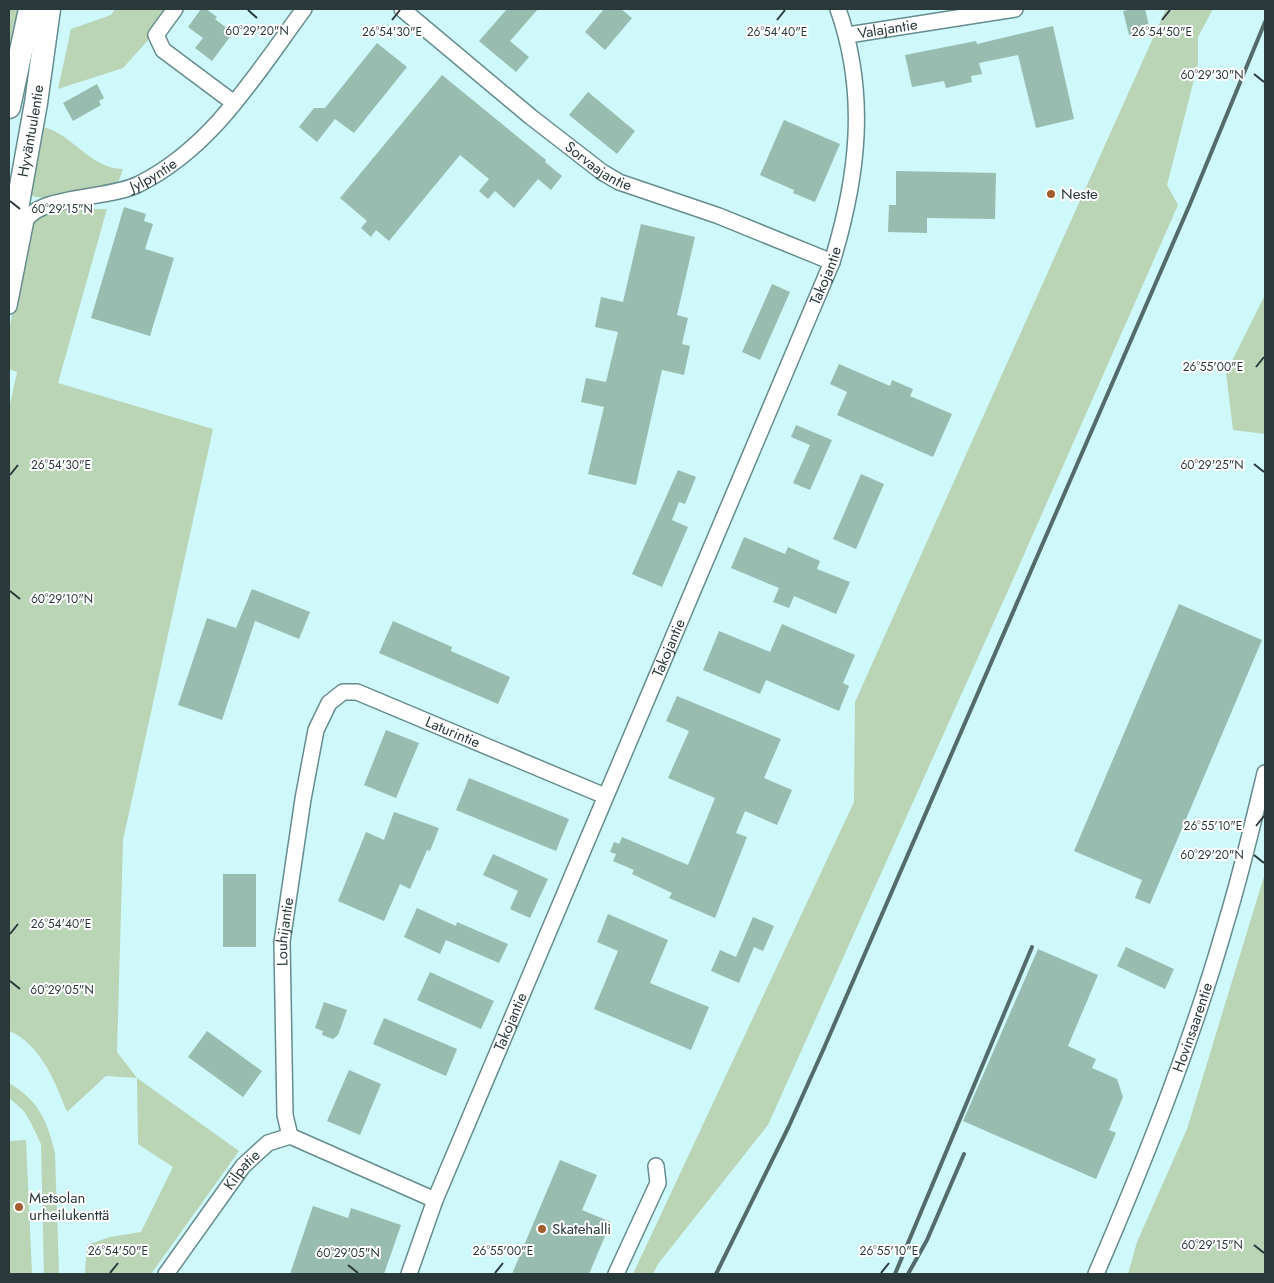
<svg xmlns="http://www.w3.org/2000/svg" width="1274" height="1283" font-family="Jost,sans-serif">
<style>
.green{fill:#bad5b5}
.building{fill:#98bcaf}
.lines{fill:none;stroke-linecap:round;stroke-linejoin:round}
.minor-casing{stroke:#658c8e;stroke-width:18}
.highway-casing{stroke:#658c8e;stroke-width:25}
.minor{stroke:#fff;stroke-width:15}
.highway{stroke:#fff;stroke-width:22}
.rail{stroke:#546b6c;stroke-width:4}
.ticks{fill:none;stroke:#29393a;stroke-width:2}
.poi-dot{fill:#a25e2f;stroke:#fff;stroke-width:2}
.labels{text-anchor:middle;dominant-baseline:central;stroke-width:4;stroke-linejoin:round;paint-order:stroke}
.street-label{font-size:15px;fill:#29393a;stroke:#fff}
.poi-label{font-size:15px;fill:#29393a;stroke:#fff;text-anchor:start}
.ticks-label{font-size:12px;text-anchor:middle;fill:#29393a;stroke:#fff;stroke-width:4;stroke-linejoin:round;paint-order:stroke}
</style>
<rect width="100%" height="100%" fill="#cef8fa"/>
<path class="green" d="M9,9H22L9,70Z
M115,9H167L149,39L123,68L58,89L71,29L111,15Z
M1166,9H1213L1198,37V64L1167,185L1178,205L1015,575L768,1125L658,1264L653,1274H633L854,802L855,702Z
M40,126C73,133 88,168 123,169L118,183C100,187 43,205 29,194Z
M55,209H107L58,383L213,429L123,840L117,1052L137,1078L239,1151L151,1274H85L87,1245L110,1237L141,1232L173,1167L138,1144L137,1078L106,1076L67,1112C55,1082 41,1044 9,1031V409L17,372L9,369V330L32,225L38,216Z
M1265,295V434L1233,430L1226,373Z
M1265,873V1274H1128L1137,1242L1187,1129Z
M9,1083C39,1101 47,1120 55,1153L59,1274H44L41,1144L30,1121L23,1110L9,1098Z
M26,1140L32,1274H9V1141Z"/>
<path class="building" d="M201,9H206L217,17L215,19L233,33L212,61L195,48L203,38L188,27Z
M507,9H538L510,41L529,57L516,72L479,41Z
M604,9H621L632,18L605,50L585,32Z
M1133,9H1145L1150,30L1129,35L1123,11Z
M1053,26L1074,119L1036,128L1018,55L979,63L982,74L971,76L972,82L946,88L944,81L912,87L905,55L976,41L977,44Z
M377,43L407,67L354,133L335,119L317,142L299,127L314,108H325Z
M442,75L546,160L545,162L562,176L551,190L538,179L514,208L495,191L488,199L479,191L489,179L460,155L389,241L376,230L371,237L361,228L367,221L340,198Z
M97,84L104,98L99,101L101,105L73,121L63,103Z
M588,92L635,131L617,154L569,115Z
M784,120L840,144L815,202L793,193L794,190L760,175Z
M896,171L996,173L995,219L927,218V233L888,232L889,205H896Z
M124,207L146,214L144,221L153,224L145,249L174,258L150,336L91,318Z
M641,224L695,237L677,315L688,318L682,344L690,346L684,375L662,370L636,485L588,474L604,407L581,402L586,378L606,382L618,332L595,327L601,297L623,302Z
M772,284L790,292L760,360L742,352Z
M839,364L890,386L892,380L913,389L910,396L952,414L933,457L837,415L847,392L830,384Z
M796,425L832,440L810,490L793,483L810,445L791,437Z
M678,470L696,477L685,504L679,502L672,520L688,527L662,587L632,574Z
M861,474L884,484L856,549L833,539Z
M744,537L785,554L788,547L820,561L817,569L850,582L836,614L794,596L789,608L773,602L779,588L731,568Z
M252,589L310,612L299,639L255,621L222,720L178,705L207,618L236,628Z
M1179,604L1262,640L1150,904L1135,898L1142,880L1074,851Z
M393,621L452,647L451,651L510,677L498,704L379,653Z
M782,624L855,655L843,683L849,686L839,711L766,680L760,694L703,670L719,631L770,652Z
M677,696L781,739L764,778L792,790L777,825L745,811L736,833L747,837L715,918L669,898L672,893L632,874L634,870L613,861L616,854L610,852L614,842L619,844L622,837L688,865L715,798L668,778L689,731L666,721Z
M386,730L419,743L396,798L364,785Z
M469,778L569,819L556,851L456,810Z
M394,812L439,828L430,851L427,850L410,889L400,884L384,921L338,901L366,832L384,840Z
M493,854L548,879L530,918L510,909L518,891L483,875Z
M223,874H256V947H223Z
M417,908L456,926L457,922L508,944L499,963L446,940L440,954L404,937Z
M608,914L668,940L650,983L709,1007L691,1050L594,1009L618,951L597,942Z
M753,917L774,926L763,951L754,947L739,983L711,971L720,950L736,957Z
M1126,947L1174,969L1165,989L1117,966Z
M1038,949L1098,975L1068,1046L1096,1059L1092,1068L1117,1079L1123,1097L1109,1130L1116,1133L1096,1179L963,1121Z
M430,972L494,1001L481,1029L417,1000Z
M324,1002L347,1010L338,1035L333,1039L322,1035L323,1031L315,1028Z
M384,1018L457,1049L446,1076L373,1044Z
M207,1031L262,1071L243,1097L188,1057Z
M349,1070L381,1084L360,1135L327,1121Z
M560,1160L597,1175L582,1210L611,1222L589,1274H512Z
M313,1206L348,1218L351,1208L401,1225L384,1274H290Z"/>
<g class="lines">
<defs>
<g id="minor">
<path d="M175,9L156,35L163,50L234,103"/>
<path id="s1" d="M402,9L531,117L602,172L619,182L719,216L832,262"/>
<path id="s2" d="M848,35L1015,9"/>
<path id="s3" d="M9,306L26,220C41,195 111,199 139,184C213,147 256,74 304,9"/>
<path id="s4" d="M290,1136L285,1115L282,942L303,799L316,730L329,703L343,692H357L605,796"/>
<path id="s5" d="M166,1274L243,1166L268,1143L290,1136L435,1200"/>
<path id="s6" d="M409,1274L435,1200L832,262C858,177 868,94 838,9"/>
<path d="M616,1274L658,1183L656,1166"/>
<path id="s7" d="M1096,1274C1145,1160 1192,1042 1226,923C1241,874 1253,823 1265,773"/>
</g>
<g id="highway">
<path d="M9,107L30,9"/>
<path id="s8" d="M9,253L36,103L49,9"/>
</g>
</defs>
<use href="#minor" class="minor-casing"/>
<use href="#highway" class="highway-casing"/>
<use href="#minor" class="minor"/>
<use href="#highway" class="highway"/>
<path class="rail" d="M716,1274L789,1126L824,1048L1190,204L1265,22
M895,1274L1032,947
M908,1274L927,1240L964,1154"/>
</g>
<path class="ticks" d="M248,10L257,18M392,20L400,10M777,20L785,10M1162,20L1170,10M1254,74L1264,82M10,201L20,209M1256,367L1264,357M1254,464L1264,472M10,475L18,465M10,591L20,599M1256,826L1264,816M1254,855L1264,863M10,934L18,924M10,981L20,989M1254,1245L1264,1253M348,1265L358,1273M110,1273L118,1263M495,1273L503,1263M881,1273L889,1263"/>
<g class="poi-dot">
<circle cx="1051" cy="194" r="5"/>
<circle cx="19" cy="1207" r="5"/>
<circle cx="542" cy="1229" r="5"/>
</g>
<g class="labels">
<g class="street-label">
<text stroke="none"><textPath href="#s2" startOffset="40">Valajantie</textPath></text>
<text stroke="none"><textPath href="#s8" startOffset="124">Hyväntuulentie</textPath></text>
<text stroke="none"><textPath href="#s1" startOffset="252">Sorvaajantie</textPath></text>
<text stroke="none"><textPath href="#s3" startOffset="225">Jylpyntie</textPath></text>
<text stroke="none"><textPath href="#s6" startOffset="1082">Takojantie</textPath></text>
<text stroke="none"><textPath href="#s6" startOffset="678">Takojantie</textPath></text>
<text stroke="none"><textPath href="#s4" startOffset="575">Laturintie</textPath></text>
<text stroke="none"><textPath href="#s4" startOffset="205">Louhijantie</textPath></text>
<text stroke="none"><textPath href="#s6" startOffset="272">Takojantie</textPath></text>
<text stroke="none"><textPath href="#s7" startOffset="265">Hovinsaarentie</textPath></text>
<text stroke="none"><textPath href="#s5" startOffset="129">Kilpatie</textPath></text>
</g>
<g class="poi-label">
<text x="1061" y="194">Neste</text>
<text x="29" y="1198">Metsolan<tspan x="29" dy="17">urheilukenttä</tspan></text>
<text x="552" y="1229">Skatehalli</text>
</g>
</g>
<g class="ticks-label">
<text x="257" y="35">60°29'20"N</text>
<text x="392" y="36">26°54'30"E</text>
<text x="777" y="36">26°54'40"E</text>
<text x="1162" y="36">26°54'50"E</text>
<text x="1212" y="79">60°29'30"N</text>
<text x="62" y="213">60°29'15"N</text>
<text x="1213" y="371">26°55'00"E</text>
<text x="1212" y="469">60°29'25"N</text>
<text x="61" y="469">26°54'30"E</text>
<text x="62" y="603">60°29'10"N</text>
<text x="1213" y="830">26°55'10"E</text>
<text x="1212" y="859">60°29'20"N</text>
<text x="61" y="928">26°54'40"E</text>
<text x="62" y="994">60°29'05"N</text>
<text x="1212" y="1249">60°29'15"N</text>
<text x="118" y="1255">26°54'50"E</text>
<text x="503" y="1255">26°55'00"E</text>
<text x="889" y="1255">26°55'10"E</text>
<text x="348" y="1257">60°29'05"N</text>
</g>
<rect width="1274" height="1283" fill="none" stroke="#29393a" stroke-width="20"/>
</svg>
